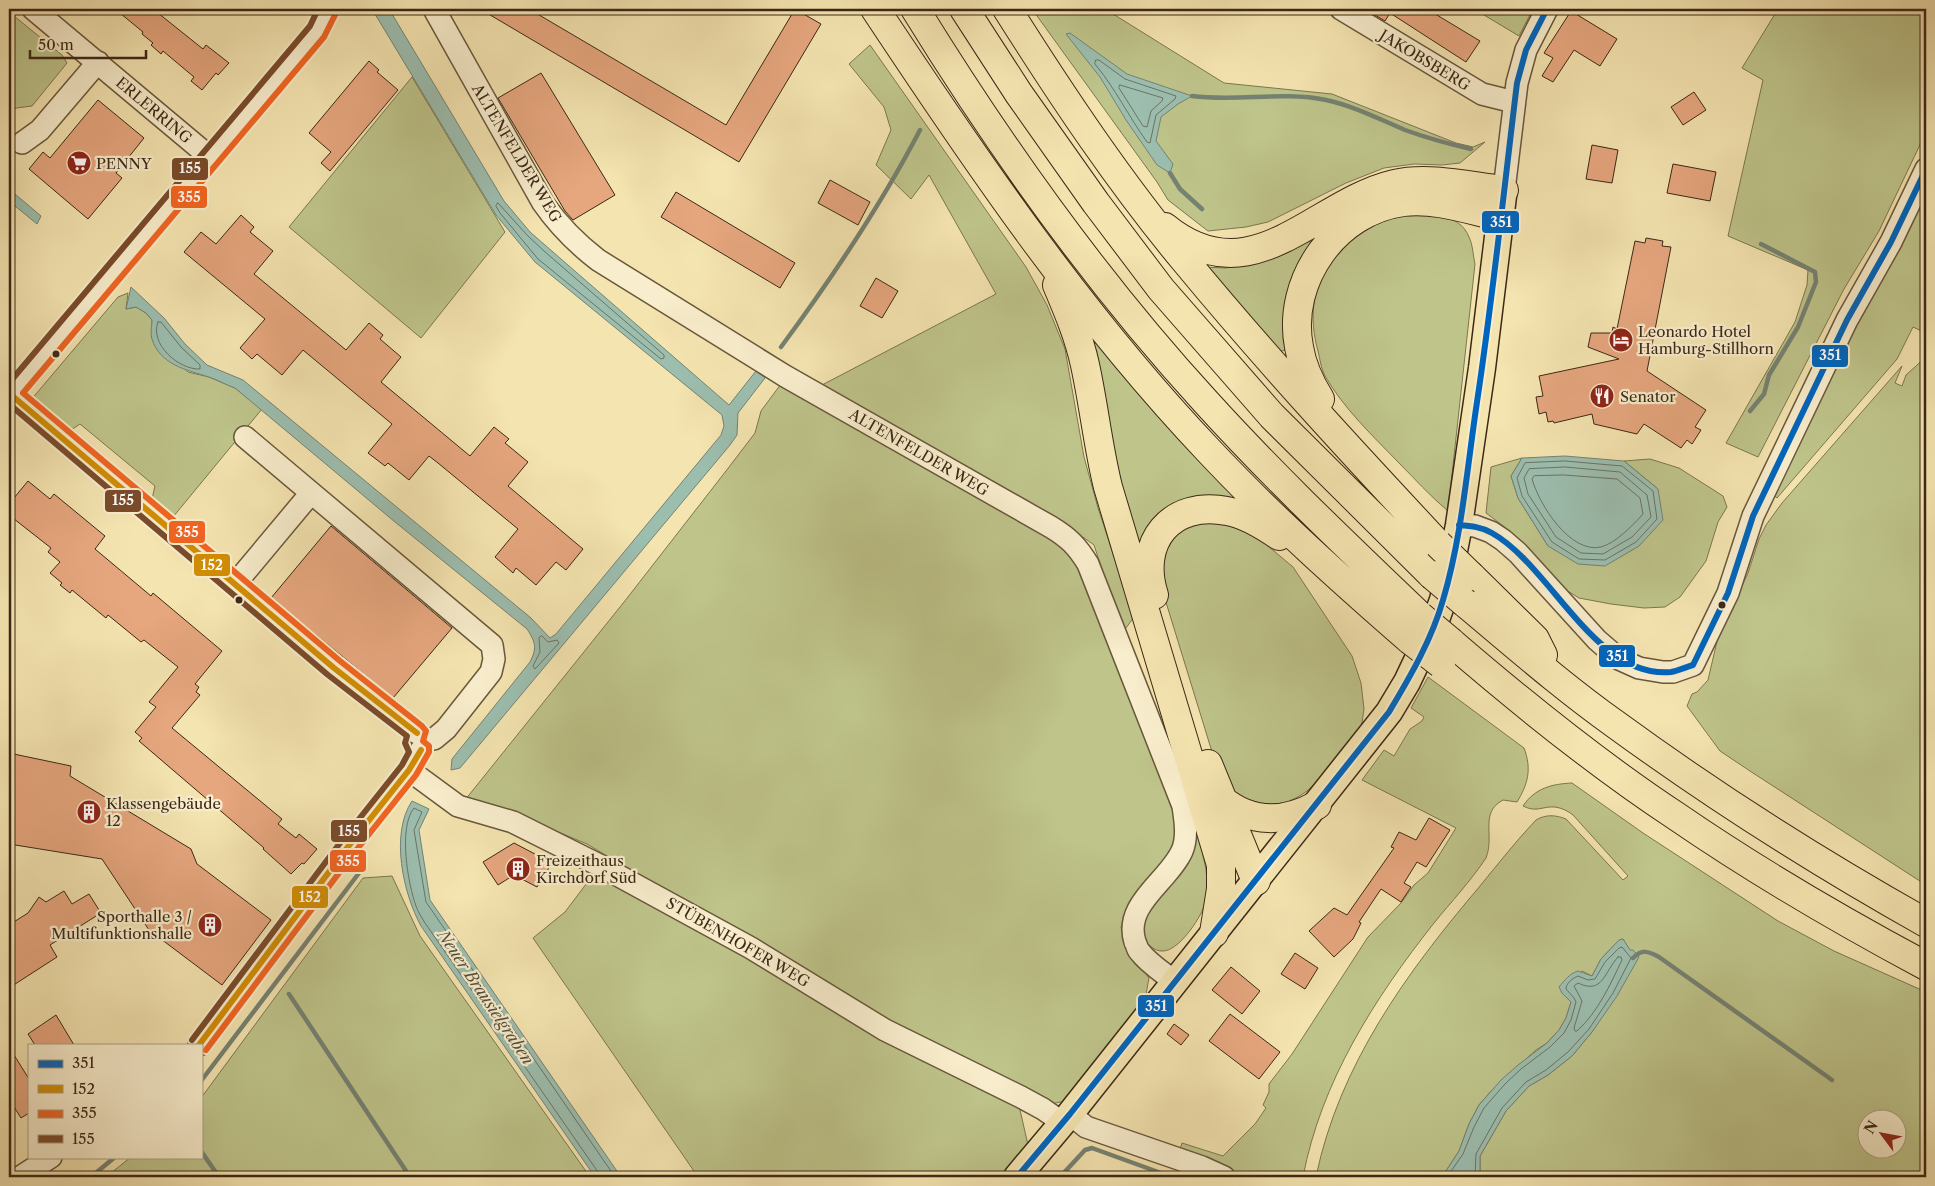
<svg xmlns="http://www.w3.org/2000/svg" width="1935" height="1186" font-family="'Libre Caslon Text',serif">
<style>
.green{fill:#bec48a;stroke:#7c7650;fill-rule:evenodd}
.water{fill:#9cbeaf;stroke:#758272}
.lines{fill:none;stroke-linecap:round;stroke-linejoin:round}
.shore{stroke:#6c7362;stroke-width:1}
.stream{stroke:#758272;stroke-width:4.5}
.building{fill:#e6a67e;stroke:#3b2816}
.minor-casing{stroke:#69573c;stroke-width:24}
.major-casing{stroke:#3b2816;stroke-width:29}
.highway-casing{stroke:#3b2816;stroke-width:30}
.minor{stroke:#f8edcc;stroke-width:21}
.major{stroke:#f4e4b0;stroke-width:26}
.highway{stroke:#f4e4b0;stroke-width:28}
.highway-bridge-casing{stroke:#3b2816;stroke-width:30;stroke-linecap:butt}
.highway-bridge{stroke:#f4e4b0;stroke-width:28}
.bus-1-casing{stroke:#f8edcc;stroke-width:10}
.bus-2-casing{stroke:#f8edcc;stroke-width:10}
.bus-3-casing{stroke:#f8edcc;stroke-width:10}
.bus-4-casing{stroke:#f8edcc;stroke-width:10}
.bus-1{stroke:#0065bd;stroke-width:6}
.bus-2{stroke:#d18d04;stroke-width:6}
.bus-3{stroke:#f26522;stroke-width:6}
.bus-4{stroke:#7a4b2a;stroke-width:6}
.bus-dot{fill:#3b2816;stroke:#f8edcc;stroke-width:2}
.labels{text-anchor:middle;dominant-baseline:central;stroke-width:4.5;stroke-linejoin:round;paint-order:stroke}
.street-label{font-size:15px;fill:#3b2816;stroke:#f8edcc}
.poi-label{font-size:15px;fill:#3b2816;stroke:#f8edcc;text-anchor:start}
.water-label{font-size:16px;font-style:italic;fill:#534e3c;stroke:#f8edcc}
.line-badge{stroke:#f8edcc;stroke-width:2}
.badge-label{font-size:14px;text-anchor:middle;font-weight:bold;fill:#fff}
</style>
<rect width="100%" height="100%" fill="#f4e4b0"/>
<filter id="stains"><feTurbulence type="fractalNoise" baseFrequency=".004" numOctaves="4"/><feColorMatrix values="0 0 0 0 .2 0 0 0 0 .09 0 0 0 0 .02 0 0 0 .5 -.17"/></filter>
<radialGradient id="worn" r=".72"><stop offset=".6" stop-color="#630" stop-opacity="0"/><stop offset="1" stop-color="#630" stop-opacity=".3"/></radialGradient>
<path class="green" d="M1032,9H1105L1224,83L1332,94L1456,143L1473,147L1485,142L1460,163L1442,165L1414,164L1384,168L1346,183L1268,222L1246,227L1208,231L1168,200L1157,182Z
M1474,9H1533L1519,36Z
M1778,9H1926V132L1879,231L1844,289L1758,457L1726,443L1795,322L1807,285L1808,270L1728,236L1763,80L1742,68Z
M9,12L62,55L67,63L32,106L9,109Z
M870,45L1026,267L1047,305L1065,349L1084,457L1098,508L1134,617L1123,632L1094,545L1073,530L822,385L996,294L929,175L911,199L876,165L891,130L884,107L849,64Z
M412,77L505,232L421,338L289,227Z
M1926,187V333L1913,327L1897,359L1777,498L1772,494L1864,304Z
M1402,214C1424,214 1459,211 1469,237C1473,245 1473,256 1475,264L1448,511C1430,496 1415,479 1399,463C1373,436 1344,409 1325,376C1321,369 1320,359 1318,351C1299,284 1337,232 1402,214Z
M1310,241L1311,253L1291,349L1277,352L1201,267L1226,268L1259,260Z
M128,293L126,309L136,307L146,313L152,320V338L188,372L209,377L235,388L262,409L173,517L152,499L155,486L80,424L68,432L30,401L118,297Z
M1089,333L1244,508L1201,500L1138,565Z
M1926,357V885L1753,773L1720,751L1687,706L1692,694L1697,692L1708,680L1718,637L1748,573L1759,539L1766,525L1782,503L1902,366L1895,383L1902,386L1906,375Z
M781,384L1048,535L1075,555L1175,808V846L1127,910L1121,927L1124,942L1149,978L1145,1000L1065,1101L1051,1104L888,1023L587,844L508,811L465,800L624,602L726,471L755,433L761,411Z
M1522,458L1511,476L1518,498L1548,546L1658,489L1624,461L1650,459L1679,468L1723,496L1727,507L1718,522L1706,561L1680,597L1665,607L1644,608L1611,604L1579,598L1566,590L1537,558L1506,528L1486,513L1491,467Z
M1214,517L1250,531L1293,567L1352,656L1361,683L1364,709L1360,736L1331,774C1317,776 1317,783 1307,791C1283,809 1255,809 1232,790C1226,785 1222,775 1217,768L1157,573L1175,531Z
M1428,677L1524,748C1532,769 1528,784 1517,802L1503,800C1479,813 1495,835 1486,858C1470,882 1451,902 1434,923C1374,999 1321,1082 1303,1177H1242L1217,1163L1180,1149L1182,1143L1223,1156L1255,1124L1266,1108L1263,1105L1269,1092V1084L1292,1054L1368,937L1401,903L1414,885L1428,873L1456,828L1362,780L1384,750L1394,756L1410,729L1422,721L1424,717L1411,708Z
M1572,783L1643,833L1778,921L1834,951L1926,992V1177H1480V1156L1506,1111L1529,1086L1548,1075L1572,1056L1592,1032L1638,957L1630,951L1623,939L1619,940L1601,959L1592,976L1582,971L1568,998L1571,1002L1566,1018L1559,1030L1547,1043L1536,1050L1492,1090L1479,1105L1469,1124L1459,1151L1442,1177H1316C1339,1065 1407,972 1480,886C1498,864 1516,841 1536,820C1546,814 1556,815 1566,819L1623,880L1628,876L1573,815C1568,811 1562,808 1555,807C1542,806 1537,813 1523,806C1535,788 1552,784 1572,783ZM1868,1118H1898V1148H1868Z
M1198,834C1203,856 1212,883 1204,906C1200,919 1178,952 1162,951C1154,951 1149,945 1143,939V914Z
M599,867L1018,1101L1028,1145L1001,1177H691L696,1174L533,938L565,912Z
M392,876L420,936L590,1177H106L131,1157H201V1098L363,878Z"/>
<path class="water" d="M372,9H389L504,201L530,232L729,405L756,371L765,378L738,413L737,435L730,445L460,768L451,770L452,759L530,662C537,648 536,643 527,629L395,522L235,388C226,385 218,380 209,377C187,370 160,365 152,339C150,334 152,326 152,320L146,313L136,307L126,309L131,287L164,318L185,344L207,365L243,380L531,618L550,638L556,634L721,435L724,426L722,415L535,262L496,215Z
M1070,33L1127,74L1192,96L1178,104L1161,117L1156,141L1173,164L1170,173L1157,165L1126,120L1100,77L1066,34Z
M9,189L41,216L37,224L9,201Z
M1565,456L1624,461L1658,489L1663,520L1639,546L1605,566L1578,564L1548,546L1518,498L1511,476L1522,458Z
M412,801L429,809L419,830L430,900L621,1177H595L421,926C403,893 390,834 412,801Z
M1623,939L1630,950H1633L1639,957L1617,996L1592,1032L1572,1056L1548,1075L1529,1086L1506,1111L1480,1156V1177H1442L1459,1151L1469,1124L1479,1105L1501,1080L1518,1065L1547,1043L1559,1030L1566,1018L1571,1002L1562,993L1559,987C1565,980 1569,974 1578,971L1592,976L1601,959L1619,940Z"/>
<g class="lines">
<path class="shore" d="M1096,60H1099L1125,79L1176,96L1175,99L1156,115L1150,143L1147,142C1129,117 1115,88 1095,64Z
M1120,85L1163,98L1162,101L1151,111L1147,127L1143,126L1119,88Z
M498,203L527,235L544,251L664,355V358L661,359L538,259L500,213L496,206Z
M158,322H161L181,347L200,365V369C179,370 149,344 158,322Z
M1565,461L1622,466L1653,491L1657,519L1636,542L1605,560L1579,559L1552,542L1522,496L1517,478L1525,463Z
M1565,467L1620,472L1647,495L1651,517L1632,537L1603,554L1581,553L1556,537L1528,494L1524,478L1529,469Z
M1564,475L1617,479L1640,498L1643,514C1633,525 1616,543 1601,547C1570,554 1539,504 1532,479L1534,476Z
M542,636L548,642L557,640L559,643L535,669L533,666L540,652L539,638Z
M1618,957H1621L1622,960C1610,985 1598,1012 1577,1031H1575L1574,1028L1582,1001L1574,986L1578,983C1603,995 1604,972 1618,957Z
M599,1177L598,1172L425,923C422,918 418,912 416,906C408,884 398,828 414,808L422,812L414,830L426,902L615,1177
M1447,1177L1463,1154L1474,1127L1484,1108L1505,1084L1521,1069L1550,1047L1564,1033L1571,1020L1576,1002L1574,998L1566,989C1566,983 1573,978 1578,976L1588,980L1595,979L1605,962L1619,948L1622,947L1631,958L1613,993L1589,1029L1568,1052L1546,1070L1526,1082L1502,1108L1476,1154L1475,1177"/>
<path class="stream" d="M1192,96C1237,102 1281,91 1326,100C1354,106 1379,119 1405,130C1427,138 1449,144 1471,149
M1170,173L1180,189L1202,209
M781,347C832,278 880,207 920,130
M1750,411L1764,394L1769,375L1798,327L1816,282L1815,272L1761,244
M1633,958C1642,949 1648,951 1659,957L1832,1080
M289,994L410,1177
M201,1081L359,873
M201,1151L219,1177
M91,1177L115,1157
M1060,1177L1085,1150L1092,1148L1172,1177"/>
</g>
<path class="building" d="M115,9H153L203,49L206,45L229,63L218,75L216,73L202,90L191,81L194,77L163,51L161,54L151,45L153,43L142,34L143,32Z
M480,9H529L726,125L795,9L821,24L739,162Z
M1365,9H1427L1480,41L1466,62L1390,13L1385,21Z
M1571,11L1617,39L1600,66L1574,50L1553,82L1542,76L1553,58L1544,53Z
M369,61L379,70L377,72L398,90L330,171L321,163L331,152L309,133Z
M541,73L615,195L573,220L565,211L498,98Z
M1694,92L1706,110L1683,125L1671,107Z
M98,100L144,138L116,173L122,178L88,219L29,169L43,152L50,158Z
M1592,145L1618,150L1612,183L1586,179Z
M1673,164L1716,172L1710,201L1667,193Z
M830,180L870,202L858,225L818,203Z
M676,192L795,263L780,288L661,217Z
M241,215L254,227L250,232L273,251L254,274L346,350L369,323L383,335L380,339L401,357L381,382L470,456L494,427L509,439L505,443L528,462L508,486L583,549L566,570L556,562L536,585L516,568L513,573L495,557L518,529L438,463L429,456L409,480L388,463L385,466L368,453L392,424L303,350L282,375L257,354L252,359L240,348L265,319L184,252L201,232L216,244Z
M1646,238L1663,241L1662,246L1671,247L1647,371L1706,410L1695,427L1701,430L1692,444L1687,440L1681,448L1644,424L1637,434L1594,424L1592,414L1554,423L1553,421L1548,422L1546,412L1539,414L1536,397L1543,396L1539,376L1619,359L1588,347L1591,333H1612L1613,327L1617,329L1635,241L1645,243Z
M876,278L898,291L882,318L860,306Z
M28,481L50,499L54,494L105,536L95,549L151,596L153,593L222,651L195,684L199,687L196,692L200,695L172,728L282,819L278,824L296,838L299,834L317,849L304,864L302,863L291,874L263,849L264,848L139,741L142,738L135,732L156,707L149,702L178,667L144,640L141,642L108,615L106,618L72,590L70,593L60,585L62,583L50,573L60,562L48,552L51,548L9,515V504Z
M331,526L452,628L393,698L271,598Z
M9,753L71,766L70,776L191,849L197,864L271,920L222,985L149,930L102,859L9,844Z
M1429,818L1450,830L1426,867L1417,862L1404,883L1411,887L1401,902L1381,889L1359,922L1361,923L1353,939L1334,957L1309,931L1334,908L1347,915L1394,848L1391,847L1399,832L1416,840Z
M514,843L552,863L537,887L514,875L498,885L483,862Z
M64,891L72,904L89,894L101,913L50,945L57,957L9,988V925L28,913L39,897L46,902Z
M1295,953L1318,968L1305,989L1281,974Z
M1231,967L1260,991L1242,1014L1212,990Z
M1230,1014L1280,1052L1259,1079L1209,1041Z
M56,1015L74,1045H35L28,1034Z
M1174,1024L1189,1035L1181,1045L1167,1034Z
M9,1047L29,1079V1113L21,1118L9,1099Z"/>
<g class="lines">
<defs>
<path id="minor" d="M33,9L211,158
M434,9L543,203C559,226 576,243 598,260L785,376L1051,527C1069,538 1077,546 1088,564L1183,806C1185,820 1188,837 1182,851C1168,882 1123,904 1135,942C1137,945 1137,950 1140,952C1149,964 1164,973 1175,982
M1341,9L1482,94L1514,102
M22,143L40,130L98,62
M1504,190L1517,83L1526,50L1547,9
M9,394L22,382L317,31L328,9
M10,394L334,668L417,733
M245,437L492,645L494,659L491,672L446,729L434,739
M1459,525L1475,526L1491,532L1503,540L1518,553L1597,640L1619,659L1639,668L1663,672H1673L1693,665L1728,593L1753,516L1847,320L1891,242L1926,169
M235,584L311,493
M409,770L458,806L513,822L599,865L751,948L885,1030L1021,1097L1043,1109L1063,1123
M199,1045L347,848L409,770L421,750
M1070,1114L1086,1127L1202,1167L1224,1177
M20,1177L51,1157"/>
<path id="major" d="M1017,1177L1070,1114L1389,712L1407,682L1434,625L1443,600L1451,566L1459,525L1482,368L1503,196"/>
<path id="highway" d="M875,9C977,163 1081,316 1209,451C1272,518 1340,579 1410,640
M915,9C1000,147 1096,282 1206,402C1274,477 1347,546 1420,616
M964,9L1019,94L1096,203L1161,289L1272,416L1432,575
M1007,9C1062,96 1120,183 1186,262C1266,359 1352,452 1438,544
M1165,227C1252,298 1314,203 1394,184C1429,176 1469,186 1504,190
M1057,285C1068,311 1079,337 1085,365C1094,406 1098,447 1108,487L1221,865V889L1214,933
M1320,399C1310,383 1302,366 1299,347C1286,280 1336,211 1403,202C1436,198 1469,210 1501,217
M1471,576L1535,639L1543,655
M1154,595C1137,542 1171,500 1227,511C1245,514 1263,525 1279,536
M1465,603C1514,644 1563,687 1615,724C1715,797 1819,863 1926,923
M1451,642C1523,704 1597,764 1676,816C1756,871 1840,920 1926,966
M1208,764L1256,881
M1221,799C1251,824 1285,823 1317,805"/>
</defs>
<use href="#minor" class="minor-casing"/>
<use href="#major" class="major-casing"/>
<use href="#highway" class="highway-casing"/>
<use href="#minor" class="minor"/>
<use href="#major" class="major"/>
<use href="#highway" class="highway"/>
<defs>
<path id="highway-bridge" d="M1438,544L1471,576
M1432,575L1465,603
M1420,616L1451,642
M1410,640L1441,664"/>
</defs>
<use href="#highway-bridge" class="highway-bridge-casing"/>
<use href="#highway-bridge" class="highway-bridge"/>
<defs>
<path id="bus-1" d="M1459,525C1471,526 1482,527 1492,533C1551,566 1595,679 1671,672C1678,671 1686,667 1693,665L1728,593L1753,516L1847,320L1891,242L1926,169
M1017,1177L1070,1114L1389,712C1410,677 1432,639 1443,600C1462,536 1467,468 1477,402C1493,296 1504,189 1517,83L1526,50L1547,9"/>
<path id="bus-2" d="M10,394L334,668L417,733
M199,1045L347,848L409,770L421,750"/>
<path id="bus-3" d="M206,1050L354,853L416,775L429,752V746L423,741L426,731L422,726L340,661L23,393L324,37L336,13"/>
<path id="bus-4" d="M9,383L310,26L318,9
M9,404L328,675L407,736L405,743L409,752L402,765L340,843L192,1040"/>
</defs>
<use href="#bus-1" class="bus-1-casing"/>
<use href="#bus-2" class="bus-2-casing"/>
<use href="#bus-3" class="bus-3-casing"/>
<use href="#bus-4" class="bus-4-casing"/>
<use href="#bus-1" class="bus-1"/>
<use href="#bus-2" class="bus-2"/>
<use href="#bus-3" class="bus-3"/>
<use href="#bus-4" class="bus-4"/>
</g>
<defs>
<symbol id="supermarket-disc" viewBox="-11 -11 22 22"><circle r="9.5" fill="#8f2418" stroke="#f8edcc"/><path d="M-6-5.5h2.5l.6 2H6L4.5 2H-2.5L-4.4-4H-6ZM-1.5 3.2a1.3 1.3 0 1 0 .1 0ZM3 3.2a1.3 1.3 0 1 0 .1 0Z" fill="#fff"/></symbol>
<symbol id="hotel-disc" viewBox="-11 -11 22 22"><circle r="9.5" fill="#8f2418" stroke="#f8edcc"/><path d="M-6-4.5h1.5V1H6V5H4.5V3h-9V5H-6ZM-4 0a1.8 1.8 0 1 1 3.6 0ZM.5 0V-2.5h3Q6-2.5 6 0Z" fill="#fff"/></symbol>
<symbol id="restaurant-disc" viewBox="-11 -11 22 22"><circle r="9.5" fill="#8f2418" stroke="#f8edcc"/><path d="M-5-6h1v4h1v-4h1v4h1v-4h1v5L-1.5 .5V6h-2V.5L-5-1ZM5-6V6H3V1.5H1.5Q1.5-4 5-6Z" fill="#fff"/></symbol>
<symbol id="building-disc" viewBox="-11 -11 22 22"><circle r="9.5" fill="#8f2418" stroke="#f8edcc"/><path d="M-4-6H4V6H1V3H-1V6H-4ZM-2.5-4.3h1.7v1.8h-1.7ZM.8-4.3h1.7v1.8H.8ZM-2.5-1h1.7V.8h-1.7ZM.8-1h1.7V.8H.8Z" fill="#fff"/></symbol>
</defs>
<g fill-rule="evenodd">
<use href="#supermarket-disc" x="65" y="149" width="28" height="28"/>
<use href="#hotel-disc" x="1607" y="326" width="28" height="28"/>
<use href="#restaurant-disc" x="1588" y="382" width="28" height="28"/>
<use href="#building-disc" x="75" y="798" width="28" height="28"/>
<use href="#building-disc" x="504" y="855" width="28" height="28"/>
<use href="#building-disc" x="196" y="911" width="28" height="28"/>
</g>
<g class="bus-dot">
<circle cx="56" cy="354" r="4.5"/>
<circle cx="239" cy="600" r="4.5"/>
<circle cx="1722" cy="605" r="4.5"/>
</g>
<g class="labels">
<g class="street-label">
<text transform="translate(1425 60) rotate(31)">JAKOBSBERG</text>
<text transform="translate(154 110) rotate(40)">ERLERRING</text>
<text transform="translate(517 153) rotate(59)">ALTENFELDER WEG</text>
<text transform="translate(919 452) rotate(30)">ALTENFELDER WEG</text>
<text transform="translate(738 942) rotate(30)">STÜBENHOFER WEG</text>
</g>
<g class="poi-label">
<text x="96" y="163">PENNY</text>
<text x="1638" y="331">Leonardo Hotel<tspan x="1638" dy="17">Hamburg-Stillhorn</tspan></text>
<text x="1620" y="396">Senator</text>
<text x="106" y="803">Klassengebäude<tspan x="106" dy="17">12</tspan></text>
<text x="536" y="860">Freizeithaus<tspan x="536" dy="17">Kirchdorf Süd</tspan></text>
<text x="192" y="916" text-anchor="end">Sporthalle 3 /<tspan x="192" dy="17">Multifunktionshalle</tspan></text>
</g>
<g class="water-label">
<text transform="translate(486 997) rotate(56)">Neuer Brausielgraben</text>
</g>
</g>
<g class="line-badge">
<rect x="171" y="157" width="38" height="24" rx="5" fill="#7a4b2a"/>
<rect x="170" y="185" width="38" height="24" rx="5" fill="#f26522"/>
<rect x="1481" y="210" width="39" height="24" rx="5" fill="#0065bd"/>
<rect x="1811" y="344" width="38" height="24" rx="5" fill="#0065bd"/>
<rect x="104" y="489" width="38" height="24" rx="5" fill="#7a4b2a"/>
<rect x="168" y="520" width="38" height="24" rx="5" fill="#f26522"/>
<rect x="193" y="553" width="38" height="24" rx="5" fill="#d18d04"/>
<rect x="1598" y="644" width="38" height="24" rx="5" fill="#0065bd"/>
<rect x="330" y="819" width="38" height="24" rx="5" fill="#7a4b2a"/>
<rect x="329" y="849" width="38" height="24" rx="5" fill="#f26522"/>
<rect x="291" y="885" width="38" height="24" rx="5" fill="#d18d04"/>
<rect x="1137" y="994" width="38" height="24" rx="5" fill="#0065bd"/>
</g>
<g class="badge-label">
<text x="190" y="173">155</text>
<text x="189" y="202">355</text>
<text x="1501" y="227">351</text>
<text x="1830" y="360">351</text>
<text x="123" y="505">155</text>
<text x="187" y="537">355</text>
<text x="212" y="570">152</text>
<text x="1617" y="661">351</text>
<text x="349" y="836">155</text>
<text x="348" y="866">355</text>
<text x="310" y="902">152</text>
<text x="1156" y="1011">351</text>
</g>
<rect width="1935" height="1186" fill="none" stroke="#f4e4b0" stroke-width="30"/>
<rect x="10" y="10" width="1915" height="1166" fill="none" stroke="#3b2816" stroke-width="2.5"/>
<rect x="15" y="15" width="1905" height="1156" fill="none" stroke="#3b2816"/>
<rect x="28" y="1044" width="175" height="115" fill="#f8edcc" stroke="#ac9e83"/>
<rect x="38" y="1060" width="25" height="8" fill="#0065bd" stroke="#ac9e83"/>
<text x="72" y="1068" font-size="15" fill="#3b2816">351</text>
<rect x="38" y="1085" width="25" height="8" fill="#d18d04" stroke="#ac9e83"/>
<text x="72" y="1094" font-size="15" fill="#3b2816">152</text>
<rect x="38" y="1110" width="25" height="8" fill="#f26522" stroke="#ac9e83"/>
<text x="72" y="1118" font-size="15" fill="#3b2816">355</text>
<rect x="38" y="1135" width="25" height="8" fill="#7a4b2a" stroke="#ac9e83"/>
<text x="72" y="1144" font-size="15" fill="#3b2816">155</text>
<g transform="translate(1882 1134) rotate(302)"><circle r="24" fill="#f8edcc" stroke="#ac9e83"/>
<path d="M0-4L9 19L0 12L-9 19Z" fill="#8f2418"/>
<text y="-8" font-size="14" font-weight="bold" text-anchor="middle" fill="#3b2816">N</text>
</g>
<path d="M30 50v8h116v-8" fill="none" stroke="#3b2816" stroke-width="2.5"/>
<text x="38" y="50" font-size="15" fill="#3b2816" stroke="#f8edcc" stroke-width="4" paint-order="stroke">50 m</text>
<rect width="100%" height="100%" filter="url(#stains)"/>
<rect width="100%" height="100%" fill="url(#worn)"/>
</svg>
